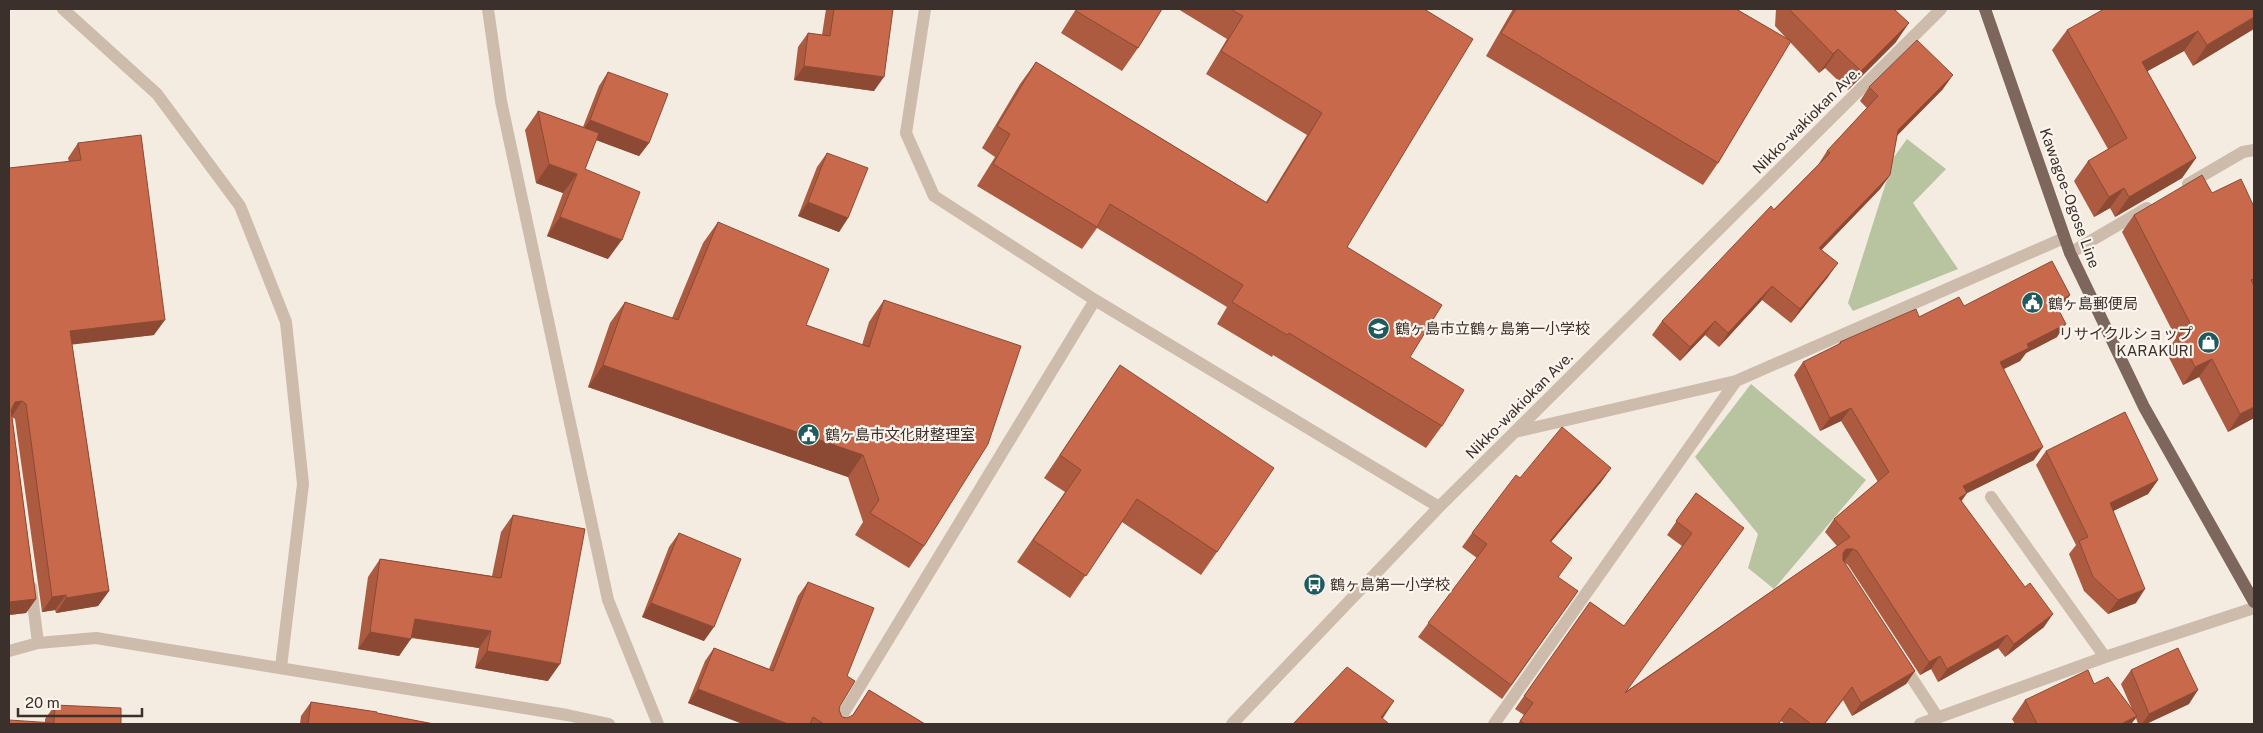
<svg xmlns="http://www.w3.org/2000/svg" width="2263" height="733" font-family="'Public Sans','Noto Sans JP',sans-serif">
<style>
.green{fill:#b8c4a0}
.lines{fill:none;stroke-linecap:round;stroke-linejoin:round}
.minor{stroke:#cdbbac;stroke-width:12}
.major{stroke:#7d675c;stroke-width:12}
.wall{fill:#ac5a40}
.shaded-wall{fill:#8c4a34}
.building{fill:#c8694b;stroke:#8c4a34}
.labels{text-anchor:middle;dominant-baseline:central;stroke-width:4.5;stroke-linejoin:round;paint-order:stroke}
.street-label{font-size:15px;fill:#3b302b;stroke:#fbf5ee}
.poi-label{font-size:15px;fill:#3b302b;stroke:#fbf5ee;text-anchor:start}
</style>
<rect width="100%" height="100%" fill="#f4ebe1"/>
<path class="green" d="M1907,139L1946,169L1913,203L1958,269L1853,311L1848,303L1894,157Z
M1751,384L1866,480L1774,589L1748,568L1758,534L1695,457Z"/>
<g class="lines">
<path class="minor" d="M63,9L157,94L240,206L286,322L303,484L281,667
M488,9L501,101L608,600L658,724
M925,9L906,133L934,196L1095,300L1439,507
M2188,184L2243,152L2254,150
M2070,253L2147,208
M1515,432L1736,381L2064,238
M1991,497L2105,657
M31,587L38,643
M9,651L38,643L96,638L567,715L609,724
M1902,663L1938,718
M837,724L1095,300
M1232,724L1439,507L1941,9
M1494,724L1736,381
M1920,724L2105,657L2254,608"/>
<path class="major" d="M1985,9L2070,253L2144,407L2254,602"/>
</g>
<path class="wall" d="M826,9H893L874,91L794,80L798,47L808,33L822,35Z
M1076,9H1162L1138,48L1122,71L1061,33Z
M1178,9H1424L1347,247L1410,357L1442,426L1426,448L1273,355L1272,357L1217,324L1227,307L1097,228L1082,249L977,186L995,157L982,148L1020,84L1036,62L1266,202L1307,135L1206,74L1227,39Z
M1513,9H1736L1787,39L1775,26L1776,9H1894L1896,42L1848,90L1825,68L1819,73L1790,42L1718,163L1703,185L1486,56Z
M2254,9L2193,66L2184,51L2147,71L2196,158L2182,178L2115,217L2110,208L2094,217L2074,181L2088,161L2108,149L2052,50L2067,30Z
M608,72L649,143L639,156L596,140L585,169L608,259L547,236L563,193L536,183L525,130L538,111L583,127L599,86Z
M1869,87L1943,89L1897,135L1890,175L1880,189L1821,250L1828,277L1791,323L1762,300L1719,347L1705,335L1680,361L1652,335L1662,321L1818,165L1827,151L1867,108L1860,101Z
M78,143L154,335L72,344L109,591L98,606L56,613L55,610L42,612L15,419L12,417L36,599L26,613L9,615V168L69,162L68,158Z
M827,153L848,218L839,232L798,216L817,167Z
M2212,193L2254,207V418L2228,432L2199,377L2183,385L2166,352L2176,338L2122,232L2134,215Z
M718,222L806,325L862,345L869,322L884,300L924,546L909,568L855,535L863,522L848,477L588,387L610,323L625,302L672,318L703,243Z
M2070,295L2061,308L2058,310L2057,337L2026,353L2020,361L2004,369L2034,460L1967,493L1961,501L2044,627L2005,657L1998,648L1938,682L1931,669L1920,675L1848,565L1844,562L1915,671L1906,684L1852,716L1843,700L1825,724H1785L1781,721L1779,724H1518L1524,715L1515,709L1590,602L1624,626L1682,546L1667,535L1696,493L1744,528L1625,692L1837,546L1825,532L1834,519L1878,482L1841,421L1820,431L1794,375L1803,362L1838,345L1840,342L1919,317L1964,306Z
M1120,365L1217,552L1201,575L1122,522L1070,598L1017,562L1065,492L1044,478Z
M2046,451L2158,480L2148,494L2113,511L2136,603L2108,614L2084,591L2069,554L2076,545L2036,465Z
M1611,468L1601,482L1551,542L1558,578L1578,591L1502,699L1418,637L1477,558L1462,547L1472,533L1520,478Z
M513,515L548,681L475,668L479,648L411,638L399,656L358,649L368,577L380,559L492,576L501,532Z
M679,533L704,641L642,617L669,547Z
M808,582L847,676L839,710L842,717L847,718L852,716L869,690L925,724H743L688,703L705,661L714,648L769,669L798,596Z
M2131,670L2189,704L2146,724H2138L2136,718L2131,724H2015L2012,719L2025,700L2094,684L2132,709L2121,684Z
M311,702L434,724H300L301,716Z
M55,705L121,724H9L45,723V719Z"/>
<path class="shaded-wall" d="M2254,17V29L2193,66L2207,45Z
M1909,23L1896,42L1848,90L1861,71Z
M2198,31L2184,51L2128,82L2142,62Z
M1838,49L1825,68L1819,73L1833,54Z
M804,66L884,77L874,91L794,80Z
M1953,75L1943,89L1889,144L1898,130Z
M590,120L649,143L639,156L580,134Z
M2196,158L2182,178L2115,217L2129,197Z
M549,164L577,174L563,193L536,183Z
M1890,175L1880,189L1810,262L1819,248Z
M2124,188L2110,208L2094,217L2109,197Z
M808,202L848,218L839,232L798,216Z
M560,217L622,240L608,259L547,236Z
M1838,263L1828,277L1791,323L1800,309Z
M1772,286L1762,300L1719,347L1728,333Z
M2070,295L2061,308L2046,316L2055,303Z
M165,320L154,335L60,346L70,331Z
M1715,321L1705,335L1680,361L1690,347Z
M2066,324L2057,337L2026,353L2020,361L1991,375L2000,362L2027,344Z
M2212,359L2199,377L2183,385L2195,367Z
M603,365L863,455L848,477L588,387Z
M22,401L12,416L9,417L15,402Z
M2254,407V418L2228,432L2240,414Z
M1851,408L1841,421L1820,431L1830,418Z
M2043,447L2034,460L1953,500L1963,486Z
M1611,468L1601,482L1540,555L1550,541Z
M2158,480L2148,494L2101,517L2110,503Z
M1967,493L1958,506L1959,498Z
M1846,549H1853L1844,562H1837L1843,553Z
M2145,589L2136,603L2108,614L2118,600Z
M109,591L98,606L56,613L66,598Z
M66,595L55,610L42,612L52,597Z
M36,599L26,613L9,615V602Z
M651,603L714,627L704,641L642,617Z
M2053,614L2044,627L2005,657L2014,644Z
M415,619L491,631L479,648L403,636Z
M370,632L411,639L399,656L358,649Z
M2007,635L1998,648L1938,682L1947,669Z
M487,651L560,664L548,681L475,668Z
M1940,656L1931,669L1920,675L1929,662Z
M1915,671L1906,684L1852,716L1861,703Z
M698,689L788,724H743L688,703Z
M2198,690L2189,704L2146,724H2142L2149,714Z
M1394,701L1383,718L1377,724L1381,717Z
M2137,716L2131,724H2121Z"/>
<path class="building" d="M834,9H893L884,77L804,66L808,33L830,36Z
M1078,9H1162L1138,48L1076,11Z
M1230,9H1424L1473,39L1347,247L1442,305L1410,357L1464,390L1442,426L1289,333L1287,335L1232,302L1243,285L1110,204L1097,227L993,164L1010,134L997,126L1036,62L1267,203L1322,113L1221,51L1243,16Z
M1516,9H1736L1791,41L1718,163L1501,33Z
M1789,9H1894L1909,23L1861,71L1838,49L1833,54Z
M2104,9H2254V17L2207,45L2198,31L2142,62L2196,158L2129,197L2124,188L2109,197L2088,161L2127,138L2067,30Z
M1917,40L1953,75L1898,130L1890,175L1819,248L1838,263L1800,309L1772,286L1728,333L1715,321L1690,347L1662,321L1771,206L1774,210L1830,153L1827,151L1878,96L1869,87Z
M608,72L668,94L649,143L590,120Z
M538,111L599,133L585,169L640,192L622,240L560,217L577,174L549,164Z
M141,135L165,320L70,331L109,591L66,598V595L52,597L26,404L22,401L15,402L11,410L36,599L9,602V168L81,160L78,143Z
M827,153L868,168L848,218L808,202Z
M2202,175L2212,193L2241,179L2254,207V279L2251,280L2254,286V407L2240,414L2212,359L2195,367L2179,335L2192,327L2134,215Z
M718,222L829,269L806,325L869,347L884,300L1021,346L988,444L924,546L870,513L879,500L863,455L603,365L625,302L678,320Z
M2052,261L2070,295L2055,303L2066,324L2027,344L2029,348L2000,362L2043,447L1963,486L1967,493L1959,498L2025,587L2030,583L2053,614L2014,644L2007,635L1947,669L1940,656L1929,662L1857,551L1853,549H1846L1843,553V560L1915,671L1861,703L1852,687L1824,724H1811L1790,708L1778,724H1525L1520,721L1533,703L1524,696L1590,602L1624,626L1692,533L1676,521L1696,493L1744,528L1625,693L1850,537L1834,519L1889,472L1851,408L1830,418L1803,362L1841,343L1840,342L1916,309L1919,317L1959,297L1964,306Z
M1120,365L1274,468L1217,552L1137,499L1086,576L1033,540L1081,470L1060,455Z
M2125,412L2158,480L2110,503L2145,589L2118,600L2093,577L2079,541L2088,537L2046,451Z
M1562,427L1611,468L1550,541L1572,558L1558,577L1578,591L1511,685L1428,623L1487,544L1472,533L1516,475L1520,478Z
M513,515L585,529L560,664L487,651L491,631L415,619L411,639L370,632L380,559L501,578Z
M679,533L741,559L714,627L651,603Z
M808,582L874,608L847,676L855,681L840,706L839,710L842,717L847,718L853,715L869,690L925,724H824L813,717L810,724H788L698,689L714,648L773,671Z
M2178,648L2198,690L2149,714L2131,670Z
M1347,667L1394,701L1381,717L1389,724H1293Z
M2088,670L2094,684L2108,677L2137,716L2121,724H2037L2025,700Z
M311,702L377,712V713L434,724H308Z
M55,705L121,708V724H9V720L54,723Z"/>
<defs>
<symbol id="civic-disc" viewBox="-11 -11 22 22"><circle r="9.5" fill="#1f5a5e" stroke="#fbf5ee"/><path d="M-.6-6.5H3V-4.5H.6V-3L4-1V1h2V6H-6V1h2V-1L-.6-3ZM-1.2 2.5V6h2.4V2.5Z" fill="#fff"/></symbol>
<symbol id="school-disc" viewBox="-11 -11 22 22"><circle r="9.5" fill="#1f5a5e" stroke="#fbf5ee"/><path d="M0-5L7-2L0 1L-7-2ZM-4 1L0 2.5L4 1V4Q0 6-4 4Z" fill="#fff"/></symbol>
<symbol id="shop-disc" viewBox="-11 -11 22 22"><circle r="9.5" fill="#1f5a5e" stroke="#fbf5ee"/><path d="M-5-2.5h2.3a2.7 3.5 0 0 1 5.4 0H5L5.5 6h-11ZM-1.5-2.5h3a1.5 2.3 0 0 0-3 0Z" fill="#fff"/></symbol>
<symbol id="bus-disc" viewBox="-11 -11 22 22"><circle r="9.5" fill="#1f5a5e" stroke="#fbf5ee"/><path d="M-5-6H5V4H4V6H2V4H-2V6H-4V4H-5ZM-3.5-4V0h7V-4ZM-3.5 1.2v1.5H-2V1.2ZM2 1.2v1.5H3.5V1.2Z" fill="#fff"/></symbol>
</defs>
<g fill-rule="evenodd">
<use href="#civic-disc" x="2020" y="290" width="25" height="25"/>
<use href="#school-disc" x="1366" y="316" width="25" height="25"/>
<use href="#shop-disc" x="2196" y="330" width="25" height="25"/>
<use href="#civic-disc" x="796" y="422" width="25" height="25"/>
<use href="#bus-disc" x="1302" y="572" width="25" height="25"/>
</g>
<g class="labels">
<g class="street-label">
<text transform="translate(1806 120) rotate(-45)">Nikko-wakiokan Ave.</text>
<text transform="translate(2070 198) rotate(70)">Kawagoe-Ogose Line</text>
<text transform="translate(1519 405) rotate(-45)">Nikko-wakiokan Ave.</text>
</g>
<g class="poi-label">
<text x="2048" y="303">鶴ヶ島郵便局</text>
<text x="1395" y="328">鶴ヶ島市立鶴ヶ島第一小学校</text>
<text x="2193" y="333" text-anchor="end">リサイクルショップ<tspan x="2193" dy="17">KARAKURI</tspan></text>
<text x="825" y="434">鶴ヶ島市文化財整理室</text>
<text x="1330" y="584">鶴ヶ島第一小学校</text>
</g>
</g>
<rect width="2263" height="733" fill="none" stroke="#3b302b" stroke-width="20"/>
<path d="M18 708v8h124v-8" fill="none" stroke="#3b302b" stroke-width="2.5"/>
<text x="25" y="708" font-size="15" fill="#3b302b" stroke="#fbf5ee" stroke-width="4" paint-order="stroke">20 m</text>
</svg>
